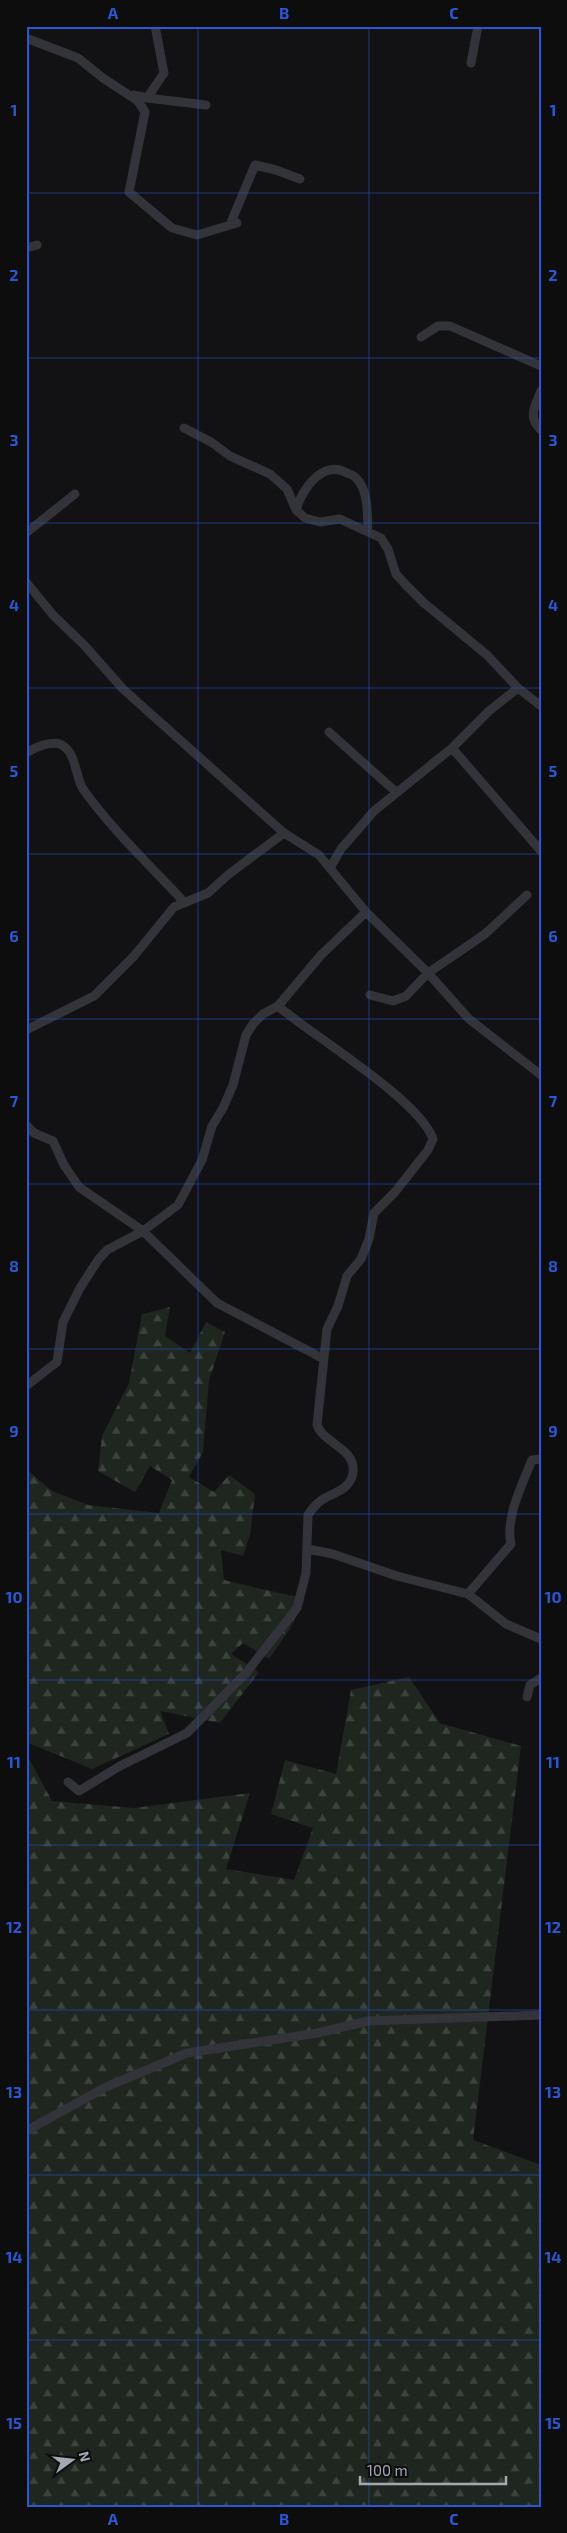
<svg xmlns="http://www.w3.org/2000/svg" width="567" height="2533" font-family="'Exo 2',sans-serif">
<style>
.forest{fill:url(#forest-firs)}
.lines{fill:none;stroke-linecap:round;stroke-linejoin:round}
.street{stroke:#333439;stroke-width:9}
.grid{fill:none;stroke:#2a57d4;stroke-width:1;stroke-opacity:0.55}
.neatline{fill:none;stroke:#2a57d4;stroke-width:2}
.grid-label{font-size:16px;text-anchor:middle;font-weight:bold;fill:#2a57d4}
</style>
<defs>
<pattern id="forest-firs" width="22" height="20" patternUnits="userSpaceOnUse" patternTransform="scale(1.25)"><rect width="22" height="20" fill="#1e261f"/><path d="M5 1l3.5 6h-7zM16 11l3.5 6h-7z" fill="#3c433d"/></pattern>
</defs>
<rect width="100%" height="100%" fill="#121214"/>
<path class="forest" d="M170,1307L165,1336L190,1353L206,1322L225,1332L209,1380L203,1452L189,1477L214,1492L229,1475L255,1494L250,1534L243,1556L221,1550L224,1580L305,1599L289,1630L269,1659L243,1643L231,1654L259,1672L220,1723L160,1711L169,1734L92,1769L26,1742V1469L52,1491L88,1505L159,1513L172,1480L150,1466L135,1492L98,1471L102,1436L129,1383L142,1314Z
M409,1677L440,1723L521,1746L473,2140L541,2165V2507H26V1753L52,1801L134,1808L250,1793L226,1869L294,1880L313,1828L271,1814L285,1760L336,1774L351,1690Z"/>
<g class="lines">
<path class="street" d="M26,38L78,58L103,78L138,101L145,112L129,192L172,228L197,235L237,223L232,220L255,165L276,170L300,179
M471,63L478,26
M133,95L147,98L164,73L155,26
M147,98L206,105
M26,248L37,245
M421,337L438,326H450L541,366
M541,391C535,406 527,417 541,430
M184,428L211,442L230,456L270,474L287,489L296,510L305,518L320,522L340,519L381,538L388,549L396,574L406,585L424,603L487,655L518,688L541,706
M296,510C302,490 322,459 347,473C350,474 355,476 357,479C369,492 367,515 368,531
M26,533L75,494
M26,582L53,615L85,646L123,689L284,833L319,855L366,912L428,973L469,1019L541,1075
M329,732L396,792
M452,748L541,851
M26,753C35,747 52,740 62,745C77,754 75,777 83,789C112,830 151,866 185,903
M330,868L341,849L374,811L452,748L489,711L518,688
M370,995L393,1001L406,996L428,973L485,934L527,895
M26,1030L94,996L134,956L174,907L208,893L229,874L284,833
M26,1125L34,1133L53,1141L64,1165L79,1187L143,1231L217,1303L322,1358
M26,1386L57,1362L63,1322L80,1288L98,1260L107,1250L143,1231L178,1205L202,1160L212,1126L223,1108L233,1085L246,1035L253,1024L263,1014L278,1006L321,955L366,912
M308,1549L333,1554L397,1576L468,1594L506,1624L541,1639
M468,1594L511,1544C505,1518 522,1485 532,1460L541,1459
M527,1697L530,1685L541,1678
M68,1782L79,1791L120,1766L187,1733L246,1673L297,1608L306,1573L308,1515C313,1508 317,1502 325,1498C336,1492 350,1489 353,1473C356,1448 324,1444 317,1425L327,1329L338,1306L347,1276L361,1259L369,1239L374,1213L395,1192L428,1150L433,1139C420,1100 314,1037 278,1006
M26,2131L106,2087L187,2053L317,2033L368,2021L541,2015"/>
</g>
<path class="grid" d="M198,26V2507M369,26V2507M26,193H541M26,358H541M26,523H541M26,688H541M26,854H541M26,1019H541M26,1184H541M26,1349H541M26,1514H541M26,1680H541M26,1845H541M26,2010H541M26,2175H541M26,2340H541"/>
<rect width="567" height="2533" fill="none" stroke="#0d0d0e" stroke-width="55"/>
<g transform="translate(72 2460) rotate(75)" stroke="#0d0d0e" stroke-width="4" paint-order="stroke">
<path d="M0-4L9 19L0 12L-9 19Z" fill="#a3a8b4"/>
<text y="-8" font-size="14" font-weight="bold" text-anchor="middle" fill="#a3a8b4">N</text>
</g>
<path d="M360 2476v8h146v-8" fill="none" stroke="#a3a8b4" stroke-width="2.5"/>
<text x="367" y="2476" font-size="15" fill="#a3a8b4" stroke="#0d0d0e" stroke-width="4" paint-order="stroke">100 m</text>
<rect x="28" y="28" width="512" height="2478" class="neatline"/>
<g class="grid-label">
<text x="113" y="19">A</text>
<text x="284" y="19">B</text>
<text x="454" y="19">C</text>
<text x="14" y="116">1</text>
<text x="553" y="116">1</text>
<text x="14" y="281">2</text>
<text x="553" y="281">2</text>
<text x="14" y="446">3</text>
<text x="553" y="446">3</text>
<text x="14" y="611">4</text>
<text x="553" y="611">4</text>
<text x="14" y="777">5</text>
<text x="553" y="777">5</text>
<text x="14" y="942">6</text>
<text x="553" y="942">6</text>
<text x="14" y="1107">7</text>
<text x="553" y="1107">7</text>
<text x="14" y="1272">8</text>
<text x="553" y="1272">8</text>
<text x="14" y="1437">9</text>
<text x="553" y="1437">9</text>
<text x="14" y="1603">10</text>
<text x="553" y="1603">10</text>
<text x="14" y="1768">11</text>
<text x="553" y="1768">11</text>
<text x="14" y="1933">12</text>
<text x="553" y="1933">12</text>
<text x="14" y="2098">13</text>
<text x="553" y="2098">13</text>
<text x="14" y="2263">14</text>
<text x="553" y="2263">14</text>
<text x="14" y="2429">15</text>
<text x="553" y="2429">15</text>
<text x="113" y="2525">A</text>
<text x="284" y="2525">B</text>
<text x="454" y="2525">C</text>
</g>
</svg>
